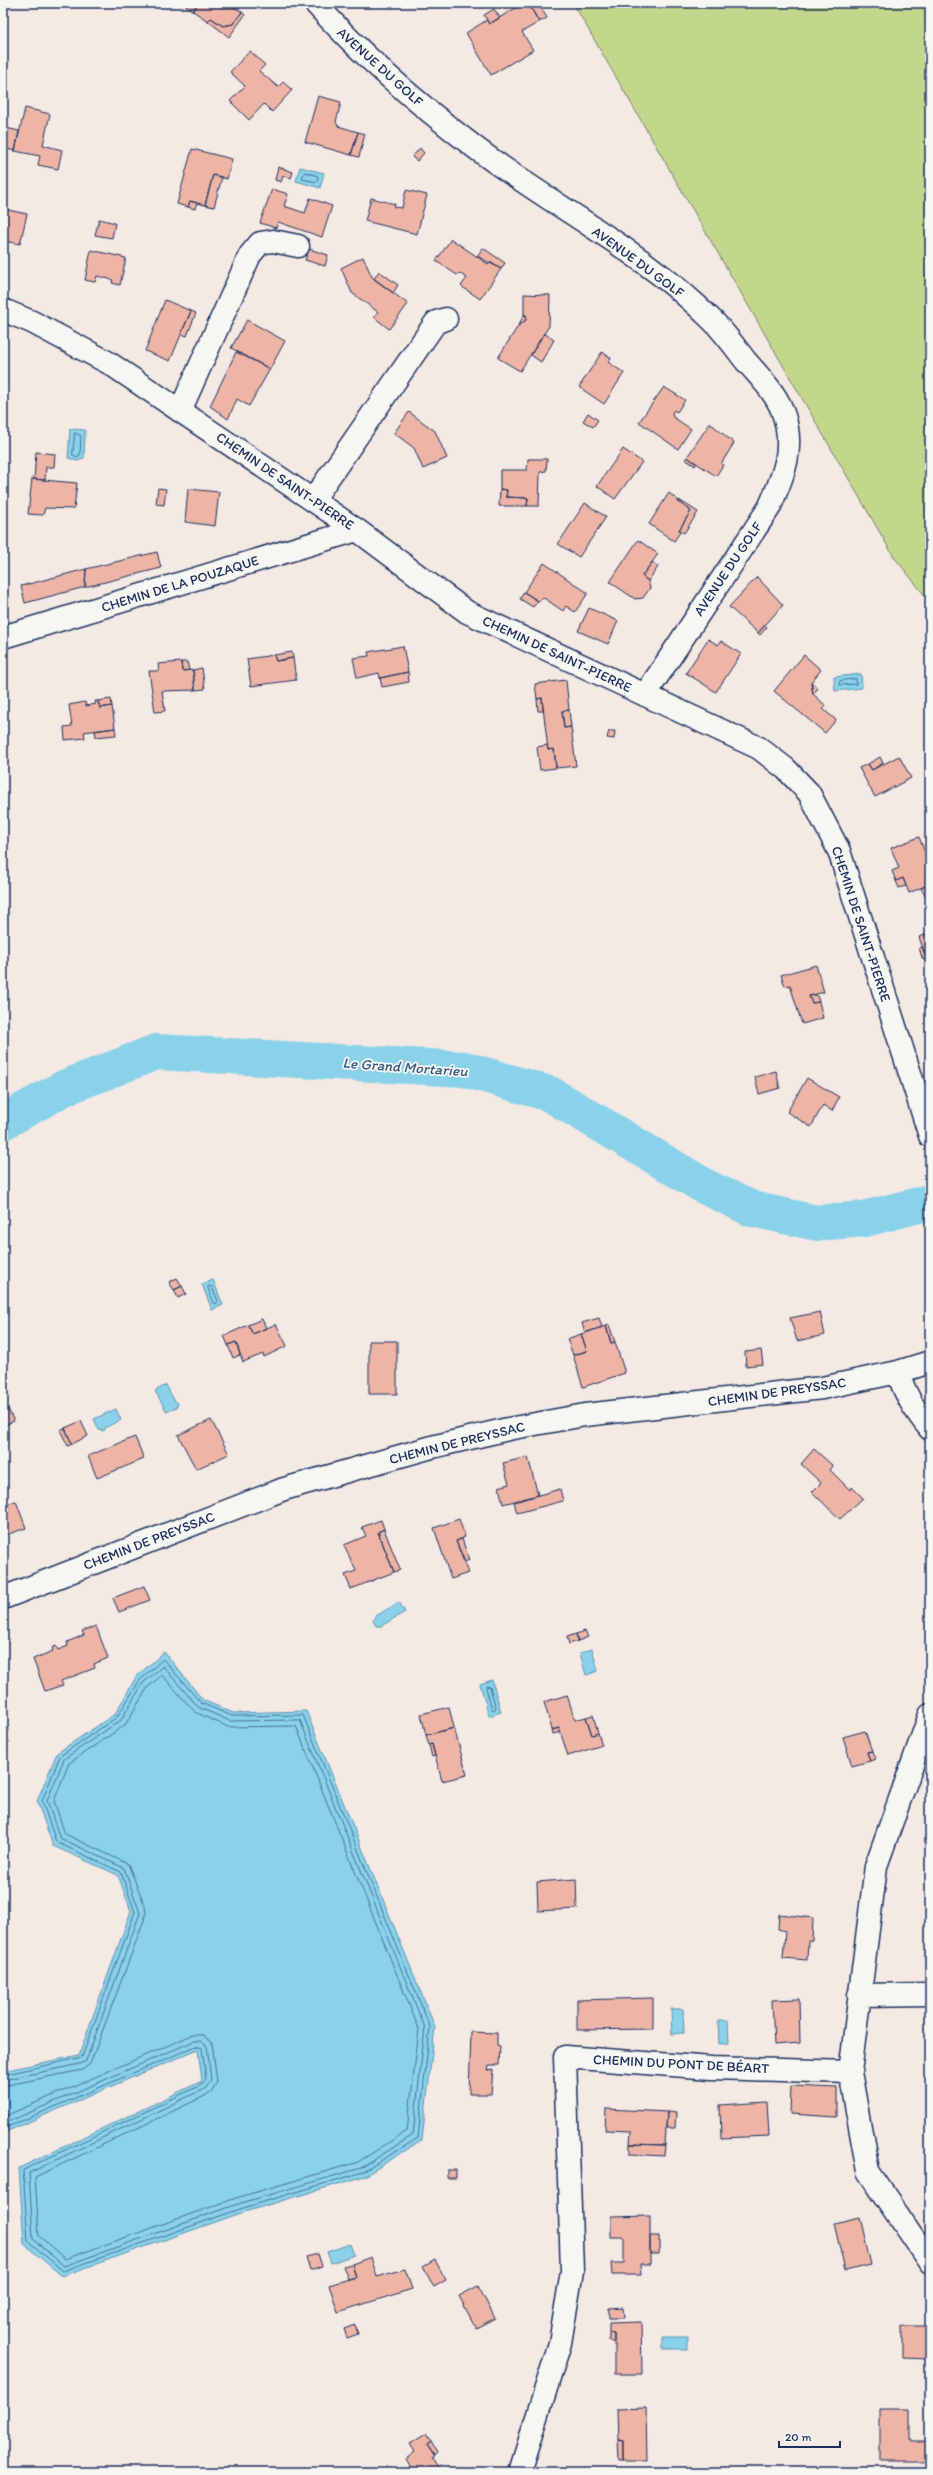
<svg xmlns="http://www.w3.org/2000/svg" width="933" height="2475" font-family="Itim,sans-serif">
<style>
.green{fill:#c3d78c;stroke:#6f8375}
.water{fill:#89d2ea;stroke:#5d91b2}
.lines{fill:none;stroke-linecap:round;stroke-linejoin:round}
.shore{stroke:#477096;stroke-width:1}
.river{stroke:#89d2ea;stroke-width:36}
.building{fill:#eeb5a6;stroke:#1b2f5e}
.minor-casing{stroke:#1b2f5e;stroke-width:25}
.minor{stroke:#f6f6f2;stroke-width:22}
.labels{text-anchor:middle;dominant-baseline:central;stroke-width:3.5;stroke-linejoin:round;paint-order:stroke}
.street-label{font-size:14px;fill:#1b2f5e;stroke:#f6f6f2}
.water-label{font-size:15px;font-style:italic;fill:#365881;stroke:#f6f6f2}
</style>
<rect width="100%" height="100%" fill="#f4e9e3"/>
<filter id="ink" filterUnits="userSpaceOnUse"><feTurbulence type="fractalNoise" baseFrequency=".025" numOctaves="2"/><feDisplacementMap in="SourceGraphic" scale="8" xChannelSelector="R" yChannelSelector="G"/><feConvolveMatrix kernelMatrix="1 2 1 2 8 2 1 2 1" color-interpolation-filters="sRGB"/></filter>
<g filter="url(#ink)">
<path class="green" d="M573,3H930V602L894,557Z"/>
<path class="water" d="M300,167L324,173L320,188L296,181Z
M70,429L85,430L84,458L78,461L68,458Z
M861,674L862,688L835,691L834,677Z
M213,1280L223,1305L212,1310L202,1284Z
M166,1385L174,1400L178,1403L177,1407L167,1412L155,1391Z
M116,1409L121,1420L106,1427L104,1431L99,1430L94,1419Z
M399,1602L405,1612L381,1626H376L373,1621L376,1616Z
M592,1649L598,1671L586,1675L580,1653Z
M164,1652L203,1700L233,1713L306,1711L435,2027L422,2140L365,2176L241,2213L62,2276L24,2244L19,2168L202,2081L198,2049L3,2133V2071L79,2055L131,1911L118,1875L53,1846L37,1801L57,1753L115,1714L136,1677Z
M492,1680L501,1712L489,1716L480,1684Z
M671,2009H683L684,2033L672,2034Z
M718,2020H728L729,2043L719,2044Z
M350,2244L354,2255L331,2263L327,2252Z
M663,2337H688V2349H663Z"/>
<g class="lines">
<path class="shore" d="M305,172L318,176L317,182L302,179Z
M75,433L81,436L80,455L77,457L73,455Z
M856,679V684L839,685L840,681Z
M209,1286L212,1287L218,1301L216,1304L214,1303L208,1288Z
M487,1686L490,1687L496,1708L494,1710L492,1709L486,1688Z
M3,2075L82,2057L135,1912L121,1872L56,1842L42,1801L60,1756L117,1717L140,1680L163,1659L201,1703L232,1716L303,1715L430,2027L418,2138L363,2172L240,2209L63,2271L28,2241L23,2170L203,2084L206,2080L202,2048L196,2046L3,2129
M3,2080L80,2064L86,2061L140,1913L124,1868L60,1838L47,1801L64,1759L121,1720L143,1683L163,1666L198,1707L230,1721L300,1720L425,2028L413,2135L361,2168L238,2204L64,2266L33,2239L29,2173L206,2088L211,2080L207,2046L201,2041H194L3,2124
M3,2086L82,2070L90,2064L146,1915L145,1906L128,1864L65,1834L54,1801L69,1763L125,1725L148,1687L162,1675L195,1712L228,1727L296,1726L419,2029L407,2131L358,2162L236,2198L65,2259L39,2236L35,2177L211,2093L217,2081L212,2043L203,2035H192L3,2117"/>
<path class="river" d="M3,1122L64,1088L156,1052L464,1069L550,1094L704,1186L752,1209L817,1223L864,1219L930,1202"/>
</g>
<path class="building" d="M182,3H198L193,11Z
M198,3H228L242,12L233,24L223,26L211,18L208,21L193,11Z
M524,3H528L539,22L522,32L533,50L491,75L466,33L487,20L489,24Z
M528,3H538L547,18L539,22Z
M494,9L500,18L489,24L484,15Z
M242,12L245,15L229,37L208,21L211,18L223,26L233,24Z
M250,51L265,65L259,71L278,87L283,82L292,90L272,112L264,104L249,120L230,101L245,86L230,72Z
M318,96L341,102L336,122L338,126L358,132L351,155L305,142Z
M25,108L50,114L43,145L62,150L58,169L38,165L40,156L15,151Z
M6,128L19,131L15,151L3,148Z
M358,132L365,134L359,157L351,155Z
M420,148L424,153L417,161L412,157Z
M192,149L232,159L227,179L213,175L205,205L190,201L188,207L177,204Z
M278,167L293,172L291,178L283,176L281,182L275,180Z
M213,175L222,177L214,207L205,205Z
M272,189L288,194L284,206L305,213L310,198L332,206L322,237L278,222L276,228L260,223Z
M406,190L427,195L417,234L365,221L371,198L395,204L394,207L402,208Z
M190,201L197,203L195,209L188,207Z
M3,209L27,214L20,244L3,241Z
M99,219L115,223L112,238L95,235Z
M451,239L488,264L490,262L501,269L480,299L461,286L467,278L459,273L457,275L436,261Z
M483,248L505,263L501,269L477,256Z
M309,249L328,255L325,266L305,260Z
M91,250L126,258L120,285L112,283L113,280L97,276L95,282L85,280Z
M363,257L372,277L408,304L389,329L374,317L378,312L352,293L341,268Z
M379,271L398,285L393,293L374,279Z
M524,294L550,295L549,326L520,371L498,358L518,326L526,320V315H524Z
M165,300L191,311L170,361L145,351Z
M191,311L196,313L187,336L181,334Z
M524,315H526V320L518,326Z
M247,320L285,341L270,369L231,348Z
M544,333L554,340L541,362L531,355Z
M236,352L270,369L249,406L237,399L228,419L210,406Z
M602,352L611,358L608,362L624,373L604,404L579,387Z
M664,387L685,400L677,412L674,410L672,413L673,417L691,429L678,449L639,422Z
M409,412L435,431L447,458L423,469L414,448L394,433Z
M588,413L598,420L593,427L583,421Z
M710,423L734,443L721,464L723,465L716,476L687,457Z
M623,449L642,462L615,499L597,486Z
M36,452L55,454L54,467H46L45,480L34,479Z
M687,457L696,463L695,466L685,459Z
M528,459H547L546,471L540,472L539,506H527L528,498L506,497L507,490L500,489V470H527Z
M32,479L77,483L74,509L45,508L43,515L28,514Z
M158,488L166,489L164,505L156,504Z
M188,489L219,492L215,526L185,522Z
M500,489L507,490L506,497L528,498L527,506H499Z
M669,493L691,511L679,530L681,531L674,541L649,524Z
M679,500L698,512L684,533L679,530L691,511L678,502Z
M585,503L606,517L579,557L558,544Z
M638,540L658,554L642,576L648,581L650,588L643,598L635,599L610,582Z
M157,552L161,568L85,587L86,569Z
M652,562L658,567L648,581L642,576Z
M544,563L588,593L575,612L566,606L563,611L544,598L538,601L524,592Z
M86,569L85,587L25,603L21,586Z
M757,577L783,605L758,633L729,607Z
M524,592L538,601L533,607L520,599Z
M589,608L618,621L608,644L578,631Z
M765,625L767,627L760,635L758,633Z
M708,639L718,645L721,641L741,654L716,692L686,673Z
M403,646L408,672L380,678L379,673L357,678L353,658L369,656L368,652Z
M292,652L293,658L276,661L274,655Z
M274,655L276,661L293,658L296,680L251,686L247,659Z
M804,655L821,670L811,682L813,694L826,706L823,709L836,720L825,733L774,691Z
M181,662L182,671L193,670L195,690L162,691L165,711L155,712L149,671H159L158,664Z
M181,662H187L189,670L182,671Z
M202,668L205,689L195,690L193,670Z
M408,672L409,682L382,687L380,678Z
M566,680L569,710L562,711L564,728L571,727L576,766L556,768L554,749L548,750L542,698L537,699L535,684Z
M811,682L818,688L813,694Z
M542,698L543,711H538L537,699Z
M111,699L112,706L100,708L98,701Z
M95,701H98L100,708L112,706L115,728L84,732L85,738L65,740L64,727L72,726L69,705L85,702L86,706L96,704Z
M569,710L571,727L564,728L562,711Z
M115,728L116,735L96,737L95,731Z
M609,731H615L614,739L607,738Z
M547,745L548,750L554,749L556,768L540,770L537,747Z
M899,756L911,778L875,797L859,768L868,764L872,770Z
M880,757L883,763L872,770L868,764Z
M919,837L930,865V884L909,893L903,878L896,881L892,871L899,868L891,848Z
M903,878L906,886L899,888L896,881Z
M930,884V894L925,896L921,888Z
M930,933V968L919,937Z
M922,947L927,959L923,960L919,948Z
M816,965L824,992L809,996L812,1003L819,1002L823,1018L802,1024L790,985L785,986L781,975Z
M817,995L819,1002L812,1003L809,996Z
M776,1071L780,1088L759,1094L755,1077Z
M807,1078L839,1097L832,1111L823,1105L811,1127L787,1112Z
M177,1278L182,1286L174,1290L169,1282Z
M182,1286L186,1294L178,1298L174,1290Z
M820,1312L825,1335L797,1341L790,1318Z
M599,1318L602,1327L585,1333L582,1323Z
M262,1319L266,1328L253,1334L248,1325Z
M276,1324L287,1346L264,1357L263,1354L243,1362L236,1342L228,1345L224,1336L248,1325L253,1334Z
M609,1325L615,1342L611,1343L606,1326Z
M606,1326L611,1343L615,1342L625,1373L583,1387L573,1355L587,1351L581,1334Z
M581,1334L587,1351L573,1355L567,1339Z
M369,1341H397V1394H369Z
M236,1342L240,1355L233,1358L228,1345Z
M761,1350L763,1364L746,1366L745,1352Z
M4,1401L14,1421L3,1426V1402Z
M211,1420L229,1454L196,1469L178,1435Z
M81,1421L88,1436L72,1444L65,1428Z
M65,1428L72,1444L68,1446L60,1430Z
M135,1437L144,1459L97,1478L88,1456Z
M814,1449L833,1466L830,1470L850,1490L852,1487L863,1498L840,1519L812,1492L821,1483L801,1464Z
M528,1457L538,1495L503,1504L499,1487L509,1484L503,1463Z
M560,1489L563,1501L517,1513L514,1502Z
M16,1501L26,1528L3,1536V1505Z
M459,1519L465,1537L456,1541L468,1573L451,1579L434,1528Z
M381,1520L384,1529L378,1532L394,1572L351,1589L345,1575L356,1571L344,1545L366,1536L362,1527Z
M384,1529L400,1570L394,1572L378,1532Z
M462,1539L469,1560L465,1562L456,1541Z
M144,1586L150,1600L119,1612L113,1598Z
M96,1626L108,1658L94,1664L95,1668L61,1681L63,1685L45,1691L33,1659L53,1651L52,1648L56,1646L58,1650L68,1646L67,1642L84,1635L82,1631Z
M585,1631L588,1637L578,1641L576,1634Z
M576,1634L578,1641L569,1644L567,1637Z
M567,1695L575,1720L586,1717L592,1735L598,1733L602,1745L568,1756L559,1728L552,1730L544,1702Z
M449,1707L454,1728L426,1735L421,1714Z
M593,1715L598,1733L592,1735L586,1717Z
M454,1728L467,1775L442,1781L432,1744L429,1745L426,1735Z
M559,1728L560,1732L553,1734L552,1730Z
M865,1731L872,1751L867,1752L870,1761L852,1766L843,1737Z
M432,1744L435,1756L432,1757L429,1745Z
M872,1751L875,1759L870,1761L867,1752Z
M576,1879L577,1909L538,1911L537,1882Z
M779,1914L813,1918L812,1941H808L807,1960L783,1958L785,1931L778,1929Z
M653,1998V2029L577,2030V2000Z
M799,1999L800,2043L774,2045L772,2000Z
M471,2032L497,2033V2045L500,2046L499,2065H489L488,2070L493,2069L491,2094H469Z
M791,2086L837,2088V2117L790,2114Z
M767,2102L769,2136L721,2138L720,2105Z
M606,2109L667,2112L665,2145L630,2144L631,2131L605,2130Z
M667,2112L676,2113L675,2128H666Z
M630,2144L665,2145L664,2156L630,2154Z
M447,2170H456V2178H447Z
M650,2216V2264H640L641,2275H612L611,2263H624V2237H611V2217Z
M860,2217L871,2265L845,2271L834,2223Z
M650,2236H659V2254H650Z
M318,2254L322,2266L310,2270L306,2257Z
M371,2257L377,2277L405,2269L412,2289L338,2312L329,2285L356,2277L352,2264Z
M435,2260L446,2280L434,2287L423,2267Z
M352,2264L356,2277L348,2279L343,2266Z
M478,2286L495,2318L476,2328L459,2296Z
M623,2307L624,2318H609V2308Z
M641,2322L642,2374H614V2333H609V2323Z
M355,2325L358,2334L347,2338L344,2329Z
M902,2326H930V2359L902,2358Z
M609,2333H614V2342H609Z
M646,2408L647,2460H624V2441L618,2440L617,2409Z
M880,2409H910V2441H930V2461H880Z
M426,2434L431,2442L427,2445L435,2457L432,2459L441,2472H414L406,2459L415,2452L410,2444Z
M618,2440L624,2441V2460H619Z
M431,2442L438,2454L435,2457L427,2445Z"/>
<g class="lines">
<defs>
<path id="minor" d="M315,3C363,57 419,105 477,149C554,207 645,252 713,321C725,333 735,347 745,360C758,375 775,392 782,410C796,446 784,475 769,508L645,695
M3,310L32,322L109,363L357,530L467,612L759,748L786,769L809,793L839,851L930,1136
M180,411L250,255L260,243L273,241L298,246
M313,500L436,322L446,319
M3,637L357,530
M898,1372C905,1395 915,1411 930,1429
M3,1598L284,1489L432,1447L508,1429L585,1415L822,1388L898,1372L930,1362
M859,1995L930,1994
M850,2072L868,2171L930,2262
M520,2472L560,2343L572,2271L565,2057L712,2068L850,2072L876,1866L930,1715"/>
</defs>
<use href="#minor" class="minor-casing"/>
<use href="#minor" class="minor"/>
</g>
</g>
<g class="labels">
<g class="street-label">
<text transform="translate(380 67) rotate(42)">AVENUE DU GOLF</text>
<text transform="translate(638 262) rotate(36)">AVENUE DU GOLF</text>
<text transform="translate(285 481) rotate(34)">CHEMIN DE SAINT-PIERRE</text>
<text transform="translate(728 569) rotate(-56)">AVENUE DU GOLF</text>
<text transform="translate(180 584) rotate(-17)">CHEMIN DE LA POUZAQUE</text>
<text transform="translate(557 654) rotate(25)">CHEMIN DE SAINT-PIERRE</text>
<text transform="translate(861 924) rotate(72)">CHEMIN DE SAINT-PIERRE</text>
<text transform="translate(777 1392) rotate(-8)">CHEMIN DE PREYSSAC</text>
<text transform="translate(457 1443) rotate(-14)">CHEMIN DE PREYSSAC</text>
<text transform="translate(149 1541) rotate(-21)">CHEMIN DE PREYSSAC</text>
<text transform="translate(681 2064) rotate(3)">CHEMIN DU PONT DE BÉART</text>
</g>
<g class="water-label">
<text transform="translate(405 1067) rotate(4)">Le Grand Mortarieu</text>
</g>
</g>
<rect width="933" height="2475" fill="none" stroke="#f6f6f2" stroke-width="16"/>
<rect x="8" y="8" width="917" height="2459" fill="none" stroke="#1b2f5e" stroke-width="1.5" filter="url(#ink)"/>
<path d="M779 2441v6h61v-6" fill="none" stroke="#1b2f5e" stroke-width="2"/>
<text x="785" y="2441" font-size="12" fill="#1b2f5e" stroke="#f6f6f2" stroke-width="3" paint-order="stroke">20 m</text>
</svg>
